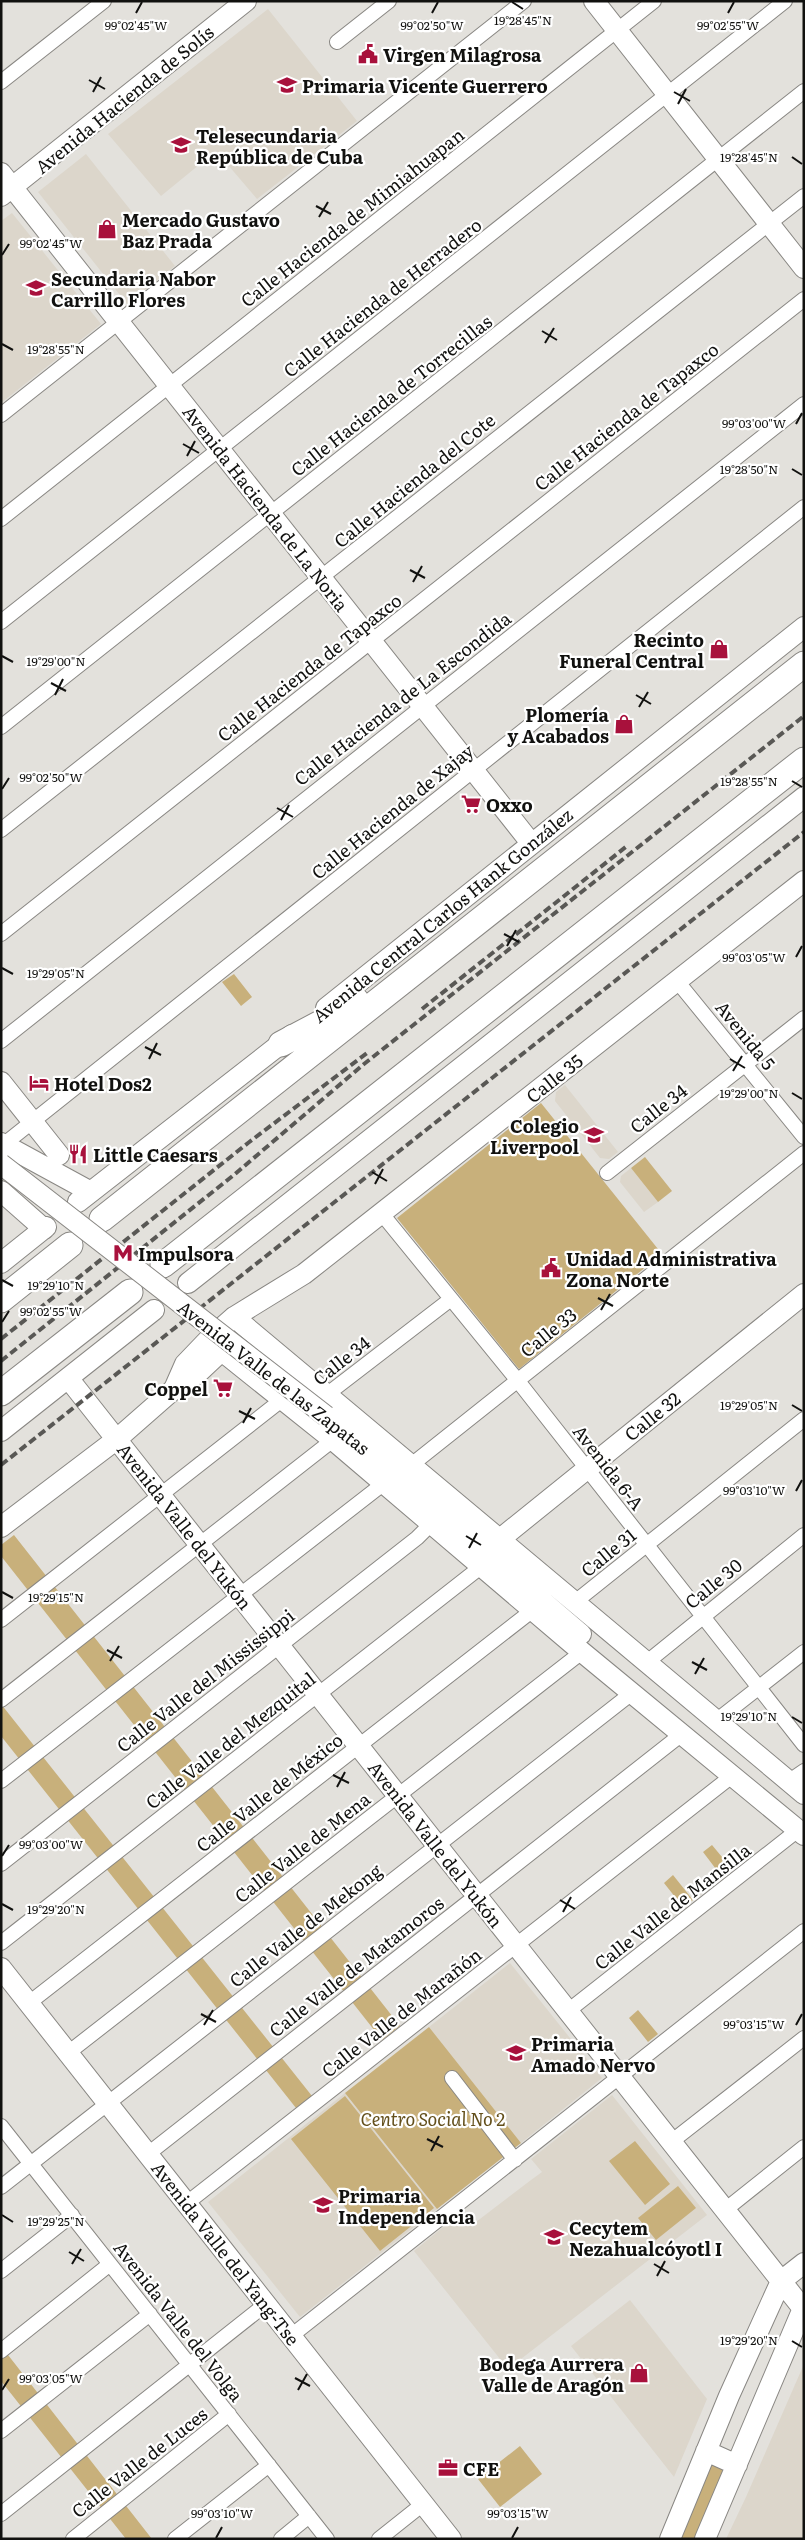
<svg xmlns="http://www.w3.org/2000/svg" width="805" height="2540" font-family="Literata,serif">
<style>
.built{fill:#dcd6cb}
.green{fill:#c8b07b}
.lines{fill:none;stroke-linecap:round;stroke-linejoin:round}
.street-casing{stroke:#898783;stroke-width:16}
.secondary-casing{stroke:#898783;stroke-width:22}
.highway-casing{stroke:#898783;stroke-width:27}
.street{stroke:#fff;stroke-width:14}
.secondary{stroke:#fff;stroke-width:20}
.highway{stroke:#fff;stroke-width:25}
.rail{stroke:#595855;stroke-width:4;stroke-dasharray:8 4;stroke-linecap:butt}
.secondary-bridge-casing{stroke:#898783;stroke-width:22;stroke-linecap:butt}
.secondary-bridge{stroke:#fff;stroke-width:20}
.ticks{fill:none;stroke:#11110f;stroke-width:2}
.labels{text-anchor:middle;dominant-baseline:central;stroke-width:4.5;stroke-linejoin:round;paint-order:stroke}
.poi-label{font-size:18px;font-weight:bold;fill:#11110f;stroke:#fff;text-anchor:start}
.street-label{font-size:18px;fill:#11110f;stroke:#fff}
.park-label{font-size:18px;font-style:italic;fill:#634f1b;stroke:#fff}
.ticks-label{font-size:12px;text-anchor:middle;fill:#11110f;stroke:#fff;stroke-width:4.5;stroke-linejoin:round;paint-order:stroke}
</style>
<rect width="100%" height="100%" fill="#e3e1dc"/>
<path class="built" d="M268,9L357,121L257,199L216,151L161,196L108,134Z
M86,154L175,266L127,304L38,192Z
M12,213L101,324L1,403V221Z
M565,1085L618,1152L609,1159L600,1158L555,1101L556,1092Z
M631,1168L658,1202L644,1212L620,1182L621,1176Z
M510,1963L602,2078L521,2143L429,2027Z
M345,2093L437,2209L300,2317L208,2202Z
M612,2095L707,2215L508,2369L414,2251L448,2223L472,2225L531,2180L542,2172L531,2159Z
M630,2300L707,2399L674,2477L571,2346Z
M804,2364V2539H726L746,2497Z"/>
<path class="green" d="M234,974L252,997L241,1006L222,982Z
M541,1103L662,1254L519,1369L397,1218Z
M645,1157L672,1191L658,1202L631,1168Z
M14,1535L400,2026L382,2040L1,1556V1545Z
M1,1704L312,2096L296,2108L1,1736Z
M712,1845L732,1869L722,1877L703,1852Z
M673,1875L693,1900L683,1907L664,1883Z
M638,2010L658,2034L648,2042L629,2018Z
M429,2027L521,2143L437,2209L345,2093Z
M345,2096L434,2208L380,2251L291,2139Z
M635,2141L670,2184L645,2205L609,2161Z
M678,2186L696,2208L656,2240L638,2218Z
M1,2346L152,2539H126L1,2381Z
M520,2446L542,2474L500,2507L478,2479Z
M711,2463L725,2469L697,2539H678Z"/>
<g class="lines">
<defs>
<path id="street" d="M337,42L389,1
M1,82L104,1
M1,415L524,1
M1,519L654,1
M1,622L785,1
M1,727L804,91
M1,830L804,196
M1,934L804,299
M677,981L804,1137
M1,1041L804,404
M3,1145L804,507
M607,1173L804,1018
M382,1214L518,1381L804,1745
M321,1399L451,1299
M410,1466L804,1153
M575,1602L804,1419
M1,1620L288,1395
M646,1663L804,1535
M1,1700L333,1440
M716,1721L804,1652
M1,1781L383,1484
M788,1782L804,1771
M1,1864L417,1538L431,1524
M1,1943L482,1566
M29,2003L533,1610
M568,2011L798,1830
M68,2053L582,1652
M452,2078L515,2160
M1,2126L327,2539
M671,2142L804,2038
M148,2154L682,1734
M1,2187L632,1693
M187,2203L732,1776
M725,2210L804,2147
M1,2271L72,2215
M291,2336L804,1931
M1,2351L110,2264
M1,2431L150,2314
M1,2514L266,2304
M73,2539L229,2414
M175,2539L269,2465
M281,2539L309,2516
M379,2539L423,2504"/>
<path id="secondary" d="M594,1L804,268
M1,173L531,843
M1,196L246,1
M326,1008L804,627
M1,1082L59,1155
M1,1143L91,1192
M1,1191L44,1229
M78,1202L292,1035
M1,1263L46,1227
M188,1283L804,797
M234,1317L804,1794
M208,1340L333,1440L582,1652L804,1835
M68,1378L804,2310
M174,1389L185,1364L208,1340L234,1317L304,1274L804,881
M329,1419L581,1634
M1,1431L154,1310
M1,1527L117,1439L174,1389L198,1373L231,1342
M500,1539L804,1294
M1,1968L451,2539
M706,2451L737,2465
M670,2539L729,2396L781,2281L804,2263
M705,2539L804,2306"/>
<path id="highway" d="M281,1044L332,1017L356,1000
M102,1219L804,664
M163,1265L804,760
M1,1300L70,1245
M1,1393L130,1292"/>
</defs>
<use href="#street" class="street-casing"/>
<use href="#secondary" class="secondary-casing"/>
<use href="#highway" class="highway-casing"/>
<use href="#street" class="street"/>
<use href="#secondary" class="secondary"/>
<use href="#highway" class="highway"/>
<path class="rail" d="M422,1009L627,846
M1,1339L248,1143L367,1053
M1,1361L235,1174L364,1064L804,716
M1,1465L804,832"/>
<defs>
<path id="secondary-bridge" d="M1,1164L326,1416"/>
</defs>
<use href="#secondary-bridge" class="secondary-bridge-casing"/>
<use href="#secondary-bridge" class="secondary-bridge"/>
</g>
<path class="ticks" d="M512,2L523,9M136,13L142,2M432,13L438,2M728,13L734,2M89,80L105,89M93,92L101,77M674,92L690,101M678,104L686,89M792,157L802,164M316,206L331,214M319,217L328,202M2,255L9,244M542,331L557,340M545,343L554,328M2,344L13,350M796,424L802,413M183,444L199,453M187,456L195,441M792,469L802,475M410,570L425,578M413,582L422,566M2,656L13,662M51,683L66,691M55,695L63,679M636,695L651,704M639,707L648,692M792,781L802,787M2,789L9,778M277,808L293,817M281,820L289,805M504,934L519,942M507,946L516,930M796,957L802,946M2,968L13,974M145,1047L161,1055M149,1059L157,1043M730,1059L745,1068M733,1071L742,1056M792,1093L802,1099M372,1172L387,1181M375,1184L383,1169M2,1280L13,1286M598,1298L613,1306M601,1310L610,1294M2,1322L9,1311M792,1405L802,1411M239,1411L255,1419M243,1423L251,1408M796,1491L802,1480M466,1536L481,1545M469,1548L477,1533M2,1592L13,1598M107,1650L122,1658M110,1661L119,1646M692,1662L707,1670M695,1674L704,1658M792,1717L802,1723M333,1775L349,1783M337,1787L345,1772M2,1856L9,1845M560,1900L575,1909M2,1904L13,1910M563,1912L571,1897M201,2014L216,2022M204,2025L213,2010M796,2025L802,2014M427,2139L443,2147M431,2151L439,2136M2,2215L13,2222M69,2252L84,2261M72,2264L81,2249M654,2264L669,2273M657,2276L665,2261M792,2341L802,2347M295,2378L310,2386M2,2390L9,2379M298,2390L307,2374M216,2538L222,2527M512,2538L518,2527"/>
<defs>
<symbol id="civic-bare" viewBox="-9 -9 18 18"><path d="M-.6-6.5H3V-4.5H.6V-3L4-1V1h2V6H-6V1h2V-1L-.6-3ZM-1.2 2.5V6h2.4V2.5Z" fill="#a8113c" stroke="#fff" stroke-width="2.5" paint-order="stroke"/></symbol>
<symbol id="school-bare" viewBox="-9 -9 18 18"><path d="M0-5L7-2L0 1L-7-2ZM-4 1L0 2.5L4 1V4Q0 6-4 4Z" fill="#a8113c" stroke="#fff" stroke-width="2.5" paint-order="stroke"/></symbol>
<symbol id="shop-bare" viewBox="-9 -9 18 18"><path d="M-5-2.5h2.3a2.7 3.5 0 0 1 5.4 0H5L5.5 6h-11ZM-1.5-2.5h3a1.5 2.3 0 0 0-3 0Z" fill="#a8113c" stroke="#fff" stroke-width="2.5" paint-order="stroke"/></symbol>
<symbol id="supermarket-bare" viewBox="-9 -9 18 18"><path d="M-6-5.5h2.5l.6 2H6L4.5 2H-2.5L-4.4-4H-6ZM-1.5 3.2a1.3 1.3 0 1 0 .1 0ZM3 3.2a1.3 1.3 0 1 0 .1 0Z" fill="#a8113c" stroke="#fff" stroke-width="2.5" paint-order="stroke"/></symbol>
<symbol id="hotel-bare" viewBox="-9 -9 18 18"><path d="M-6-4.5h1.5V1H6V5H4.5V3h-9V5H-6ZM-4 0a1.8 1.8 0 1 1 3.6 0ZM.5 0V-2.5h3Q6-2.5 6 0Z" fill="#a8113c" stroke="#fff" stroke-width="2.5" paint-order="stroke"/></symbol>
<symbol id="restaurant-bare" viewBox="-9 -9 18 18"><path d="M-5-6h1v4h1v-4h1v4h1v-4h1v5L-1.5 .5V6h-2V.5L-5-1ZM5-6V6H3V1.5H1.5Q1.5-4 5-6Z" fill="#a8113c" stroke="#fff" stroke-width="2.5" paint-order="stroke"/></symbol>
<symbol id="metro-bare" viewBox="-9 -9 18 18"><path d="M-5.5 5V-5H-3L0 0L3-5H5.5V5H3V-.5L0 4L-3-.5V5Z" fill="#a8113c" stroke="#fff" stroke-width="2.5" paint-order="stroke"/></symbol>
<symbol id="university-bare" viewBox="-9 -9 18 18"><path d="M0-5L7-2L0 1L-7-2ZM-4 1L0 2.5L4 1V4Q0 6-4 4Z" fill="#a8113c" stroke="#fff" stroke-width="2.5" paint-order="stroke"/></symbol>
<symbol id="office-bare" viewBox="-9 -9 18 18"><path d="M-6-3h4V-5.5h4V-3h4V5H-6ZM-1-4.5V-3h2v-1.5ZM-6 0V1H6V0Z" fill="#a8113c" stroke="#fff" stroke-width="2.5" paint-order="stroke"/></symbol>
</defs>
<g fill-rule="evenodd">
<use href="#civic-bare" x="354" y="40" width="28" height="28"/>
<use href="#school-bare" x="273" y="71" width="28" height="28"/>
<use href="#school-bare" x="167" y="131" width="28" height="28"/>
<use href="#shop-bare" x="93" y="215" width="28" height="28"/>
<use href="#school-bare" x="22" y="274" width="28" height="28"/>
<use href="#shop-bare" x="705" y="635" width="28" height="28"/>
<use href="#shop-bare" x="610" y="710" width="28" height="28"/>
<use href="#supermarket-bare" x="457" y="790" width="28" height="28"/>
<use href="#hotel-bare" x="25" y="1069" width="28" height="28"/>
<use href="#school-bare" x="580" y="1121" width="28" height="28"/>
<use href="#restaurant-bare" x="64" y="1140" width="28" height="28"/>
<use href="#metro-bare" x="109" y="1239" width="28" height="28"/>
<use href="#civic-bare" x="537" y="1254" width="28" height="28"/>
<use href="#supermarket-bare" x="209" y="1374" width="28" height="28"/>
<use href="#school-bare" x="502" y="2039" width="28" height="28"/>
<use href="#school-bare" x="309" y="2191" width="28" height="28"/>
<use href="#university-bare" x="540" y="2223" width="28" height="28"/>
<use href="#shop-bare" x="625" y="2359" width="28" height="28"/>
<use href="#office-bare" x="434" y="2454" width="28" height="28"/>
</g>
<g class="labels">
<g class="poi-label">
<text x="383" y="54">Virgen Milagrosa</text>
<text x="302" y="85">Primaria Vicente Guerrero</text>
<text x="196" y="135">Telesecundaria<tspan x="196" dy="21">República de Cuba</tspan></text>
<text x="122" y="219">Mercado Gustavo<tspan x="122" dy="21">Baz Prada</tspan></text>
<text x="51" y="278">Secundaria Nabor<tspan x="51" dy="21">Carrillo Flores</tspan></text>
<text x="704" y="639" text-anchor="end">Recinto<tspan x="704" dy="21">Funeral Central</tspan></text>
<text x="609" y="714" text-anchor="end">Plomería<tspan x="609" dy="21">y Acabados</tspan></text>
<text x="486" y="804">Oxxo</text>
<text x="54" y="1083">Hotel Dos2</text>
<text x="579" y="1125" text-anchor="end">Colegio<tspan x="579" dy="21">Liverpool</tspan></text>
<text x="93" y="1154">Little Caesars</text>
<text x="138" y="1253">Impulsora</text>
<text x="566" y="1258">Unidad Administrativa<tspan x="566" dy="21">Zona Norte</tspan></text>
<text x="208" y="1388" text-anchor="end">Coppel</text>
<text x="531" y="2043">Primaria<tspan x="531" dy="21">Amado Nervo</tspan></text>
<text x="338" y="2195">Primaria<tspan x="338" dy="21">Independencia</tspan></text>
<text x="569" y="2227">Cecytem<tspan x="569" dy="21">Nezahualcóyotl I</tspan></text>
<text x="624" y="2363" text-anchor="end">Bodega Aurrera<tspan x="624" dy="21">Valle de Aragón</tspan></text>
<text x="463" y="2468">CFE</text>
</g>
<g class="street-label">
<text transform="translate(124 99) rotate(-39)">Avenida Hacienda de Solís</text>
<text transform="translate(352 217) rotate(-38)">Calle Hacienda de Mimiahuapan</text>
<text transform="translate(382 297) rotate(-38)">Calle Hacienda de Herradero</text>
<text transform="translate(391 395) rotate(-38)">Calle Hacienda de Torrecillas</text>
<text transform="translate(626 416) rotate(-38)">Calle Hacienda de Tapaxco</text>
<text transform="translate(414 480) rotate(-39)">Calle Hacienda del Cote</text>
<text transform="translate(266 508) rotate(52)">Avenida Hacienda de La Noria</text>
<text transform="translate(309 667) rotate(-38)">Calle Hacienda de Tapaxco</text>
<text transform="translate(402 698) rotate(-38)">Calle Hacienda de La Escondida</text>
<text transform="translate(392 811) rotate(-39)">Calle Hacienda de Xajay</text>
<text transform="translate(442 915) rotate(-39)">Avenida Central Carlos Hank González</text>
<text transform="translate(746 1035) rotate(51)">Avenida 5</text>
<text transform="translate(554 1078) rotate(-38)">Calle 35</text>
<text transform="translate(658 1108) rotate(-38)">Calle 34</text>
<text transform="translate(548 1332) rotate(-39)">Calle 33</text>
<text transform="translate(341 1360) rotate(-38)">Calle 34</text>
<text transform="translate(274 1377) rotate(38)">Avenida Valle de las Zapatas</text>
<text transform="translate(652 1416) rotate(-39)">Calle 32</text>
<text transform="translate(609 1467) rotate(52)">Avenida 6-A</text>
<text transform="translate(185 1526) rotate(52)">Avenida Valle del Yukón</text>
<text transform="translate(608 1552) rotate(-39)">Calle 31</text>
<text transform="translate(713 1583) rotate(-39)">Calle 30</text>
<text transform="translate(205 1680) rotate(-38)">Calle Valle del Mississippi</text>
<text transform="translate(230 1740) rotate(-38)">Calle Valle del Mezquital</text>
<text transform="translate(269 1792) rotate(-38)">Calle Valle de México</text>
<text transform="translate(436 1844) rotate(52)">Avenida Valle del Yukón</text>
<text transform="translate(302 1847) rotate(-38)">Calle Valle de Mena</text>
<text transform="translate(672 1906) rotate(-38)">Calle Valle de Mansilla</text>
<text transform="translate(305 1925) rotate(-38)">Calle Valle de Mekong</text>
<text transform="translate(356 1966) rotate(-38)">Calle Valle de Matamoros</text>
<text transform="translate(401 2012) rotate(-38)">Calle Valle de Marañón</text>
<text transform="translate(226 2253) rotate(52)">Avenida Valle del Yang-Tse</text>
<text transform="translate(179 2321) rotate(52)">Avenida Valle del Volga</text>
<text transform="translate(139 2462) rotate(-38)">Calle Valle de Luces</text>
</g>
<g class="park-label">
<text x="433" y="2118">Centro Social No 2</text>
</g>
</g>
<g class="ticks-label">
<text x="523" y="25">19°28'45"N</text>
<text x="136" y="30">99°02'45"W</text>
<text x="432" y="30">99°02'50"W</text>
<text x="728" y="30">99°02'55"W</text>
<text x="749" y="162">19°28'45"N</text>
<text x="51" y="248">99°02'45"W</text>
<text x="56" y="354">19°28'55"N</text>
<text x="754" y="428">99°03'00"W</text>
<text x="749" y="474">19°28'50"N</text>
<text x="56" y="666">19°29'00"N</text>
<text x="51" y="782">99°02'50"W</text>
<text x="749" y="786">19°28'55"N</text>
<text x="754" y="962">99°03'05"W</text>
<text x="56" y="978">19°29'05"N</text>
<text x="749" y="1098">19°29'00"N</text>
<text x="56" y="1290">19°29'10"N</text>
<text x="51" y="1316">99°02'55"W</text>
<text x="749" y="1410">19°29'05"N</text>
<text x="754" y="1495">99°03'10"W</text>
<text x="56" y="1602">19°29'15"N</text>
<text x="749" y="1721">19°29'10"N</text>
<text x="51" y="1849">99°03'00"W</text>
<text x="56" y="1914">19°29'20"N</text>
<text x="754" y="2029">99°03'15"W</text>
<text x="56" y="2226">19°29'25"N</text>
<text x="749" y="2345">19°29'20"N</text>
<text x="51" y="2383">99°03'05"W</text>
<text x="222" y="2518">99°03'10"W</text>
<text x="518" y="2518">99°03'15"W</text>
</g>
<rect width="805" height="2540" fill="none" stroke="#11110f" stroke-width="5"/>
</svg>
